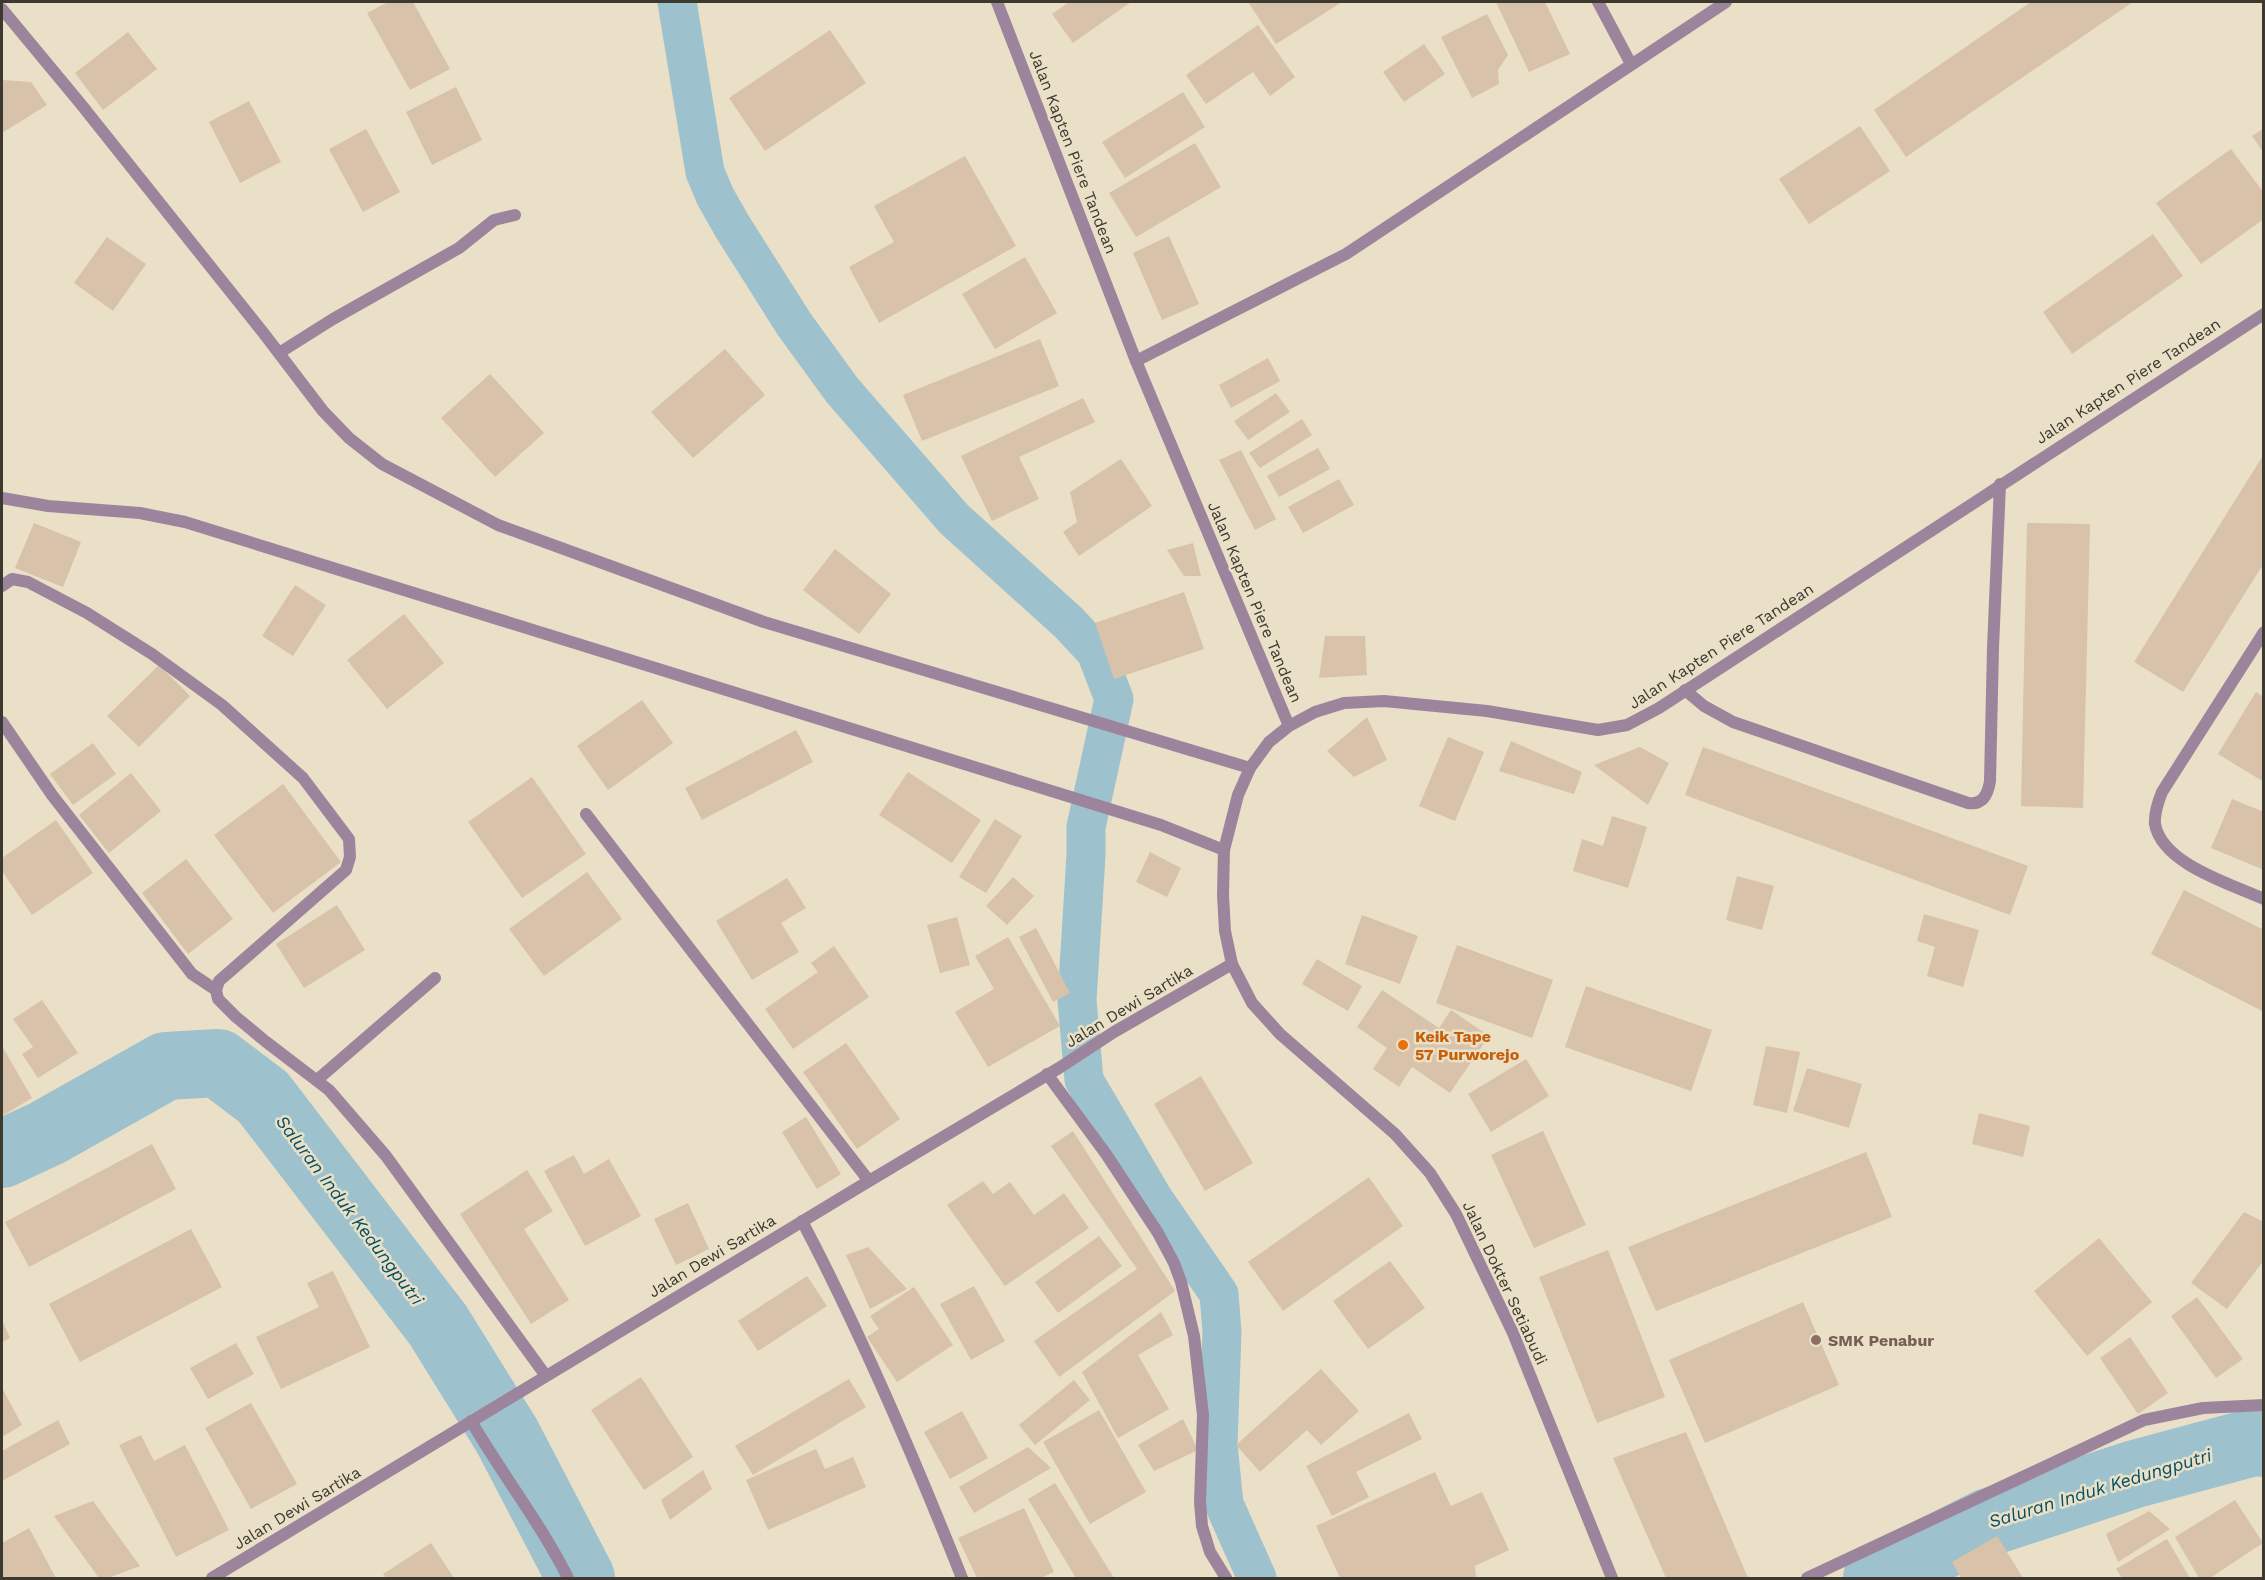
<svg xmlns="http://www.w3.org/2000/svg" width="2265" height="1580" font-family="'Work Sans',sans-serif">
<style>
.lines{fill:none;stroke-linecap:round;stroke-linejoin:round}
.canal{stroke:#9ec1ce;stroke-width:39}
.river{stroke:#9ec1ce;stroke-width:68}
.building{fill:#d8c2a9}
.service{stroke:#9c849d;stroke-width:12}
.pedestrian{stroke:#9c849d;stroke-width:12}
.minor{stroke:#9c849d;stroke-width:12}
.tertiary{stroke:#9c849d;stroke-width:12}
.food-dot{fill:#e8710a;stroke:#e9e0c7;stroke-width:2}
.education-dot{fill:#8d6e63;stroke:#e9e0c7;stroke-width:2}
.labels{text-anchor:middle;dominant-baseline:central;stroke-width:5;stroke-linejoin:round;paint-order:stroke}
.street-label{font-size:16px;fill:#3d392f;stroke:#e9e0c7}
.food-label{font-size:16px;font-weight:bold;fill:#c56008;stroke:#e9e0c7;text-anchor:start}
.education-label{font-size:16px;font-weight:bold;fill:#785e54;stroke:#e9e0c7;text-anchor:start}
.water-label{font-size:18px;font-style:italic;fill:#024e62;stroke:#e9e0c7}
</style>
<rect width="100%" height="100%" fill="#e9e0c7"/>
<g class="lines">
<path class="canal" d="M677,2L705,172L715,196L732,226L794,324L842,390L954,519L1069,623L1096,652L1114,699L1086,827V855L1077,1000L1084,1080L1153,1198L1219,1294L1222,1332L1218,1445L1224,1504L1257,1578"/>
<path class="river" d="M2,1154L47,1133L166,1066L218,1063L263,1097L438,1325L507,1436L581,1578
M1877,1578L1989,1522L2135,1474L2254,1442L2264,1443"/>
</g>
<path class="building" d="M388,2H413L450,69L410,90L367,13Z
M1069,2H1131L1073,43L1052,14Z
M1248,2H1342L1276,44Z
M1496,2H1545L1570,54L1529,72Z
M2031,2H2133L1906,157L1874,110Z
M1487,14L1508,55L1498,70L1499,84L1472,98L1441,37Z
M1258,25L1295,77L1270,96L1253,72L1206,104L1186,75Z
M830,30L866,83L765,151L729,98Z
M128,32L157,69L103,110L75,73Z
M1424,44L1445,74L1404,102L1383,72Z
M2,80L31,82L47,105L2,133Z
M456,87L482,140L432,165L406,112Z
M1183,92L1205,127L1125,178L1102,142Z
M249,101L281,162L240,183L209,122Z
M1860,126L1890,171L1809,224L1779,179Z
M2264,128V153L2252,136Z
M366,129L400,192L363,212L329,149Z
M1195,143L1221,187L1136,237L1109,193Z
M2231,149L2264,193V219L2201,264L2156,203Z
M965,156L1016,246L879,323L849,267L894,242L874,206Z
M2153,234L2183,276L2072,354L2043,312Z
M1169,236L1199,304L1162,320L1133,253Z
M107,237L146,264L113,311L74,283Z
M1025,257L1057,313L995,349L962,294Z
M1040,339L1059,386L922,441L903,395Z
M725,349L765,395L693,458L651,412Z
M1268,358L1280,381L1231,408L1219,385Z
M490,374L544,433L495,477L441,418Z
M1276,393L1290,412L1248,440L1234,421Z
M1083,398L1095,422L1019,457L1039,499L992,521L961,456Z
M1302,419L1312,435L1260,468L1249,453Z
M1318,448L1330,469L1279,497L1267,476Z
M1241,450L1276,519L1255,530L1219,460Z
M2264,454V563L2183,692L2134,662Z
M1121,459L1152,506L1079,556L1063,532L1077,522L1070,492Z
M1339,479L1354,505L1303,533L1288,507Z
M34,523L81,542L63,587L15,568Z
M2027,523L2090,524L2083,808L2021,806Z
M1193,543L1201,576H1184L1167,550Z
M835,549L891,594L859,634L803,590Z
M295,585L326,605L293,656L262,636Z
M1184,592L1204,649L1114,679L1095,623Z
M404,614L444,663L387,709L347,660Z
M1325,636H1365L1367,675L1319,678Z
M159,665L190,696L139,747L107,716Z
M2256,692L2264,697V782L2218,754Z
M642,700L673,743L608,790L577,746Z
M1367,717L1387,760L1354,777L1327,751Z
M796,730L813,762L702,820L685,788Z
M1448,737L1484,752L1455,821L1419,806Z
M1511,741L1582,772L1574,794L1499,771Z
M93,743L116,774L73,805L50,774Z
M1640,747L1669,763L1648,805L1594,765Z
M1703,747L2028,866L2010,915L1685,795Z
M908,772L981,820L952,863L879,815Z
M131,773L161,811L109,853L79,815Z
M532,777L586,854L522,898L468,822Z
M283,784L341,862L273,913L214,835Z
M2232,799L2264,812V870L2211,848Z
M1612,816L1647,827L1628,888L1573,871L1582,839L1603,846Z
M995,819L1022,836L986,893L959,877Z
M56,820L93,873L32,915L2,871V858Z
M1150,852L1181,868L1167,897L1136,882Z
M186,859L233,919L188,954L142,893Z
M587,872L622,919L544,976L509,929Z
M1737,876L1774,886L1762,930L1726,920Z
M1013,877L1034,896L1007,925L986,906Z
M787,878L806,908L781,923L799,952L752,980L716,921Z
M2184,890L2264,930V1012L2151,954Z
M337,905L365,950L304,988L276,944Z
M1924,914L1979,930L1963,987L1927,976L1935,947L1917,941Z
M1362,915L1418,936L1400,984L1345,964Z
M957,917L970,965L940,973L927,925Z
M1036,928L1070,993L1053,1002L1019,937Z
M1008,937L1060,1026L988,1067L955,1012L994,989L975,956Z
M1457,945L1553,980L1532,1038L1436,1003Z
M834,946L869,997L793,1049L765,1009L818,972L811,963Z
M1317,959L1362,986L1348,1011L1302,984Z
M1586,986L1712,1030L1691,1091L1565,1047Z
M1382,990L1439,1028L1451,1010L1489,1036L1450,1093L1412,1067L1399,1087L1373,1069L1387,1048L1357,1027Z
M42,1000L78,1053L38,1078L22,1054L33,1047L13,1019Z
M846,1043L900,1119L857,1149L803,1072Z
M2,1046L32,1098L2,1116Z
M1766,1046L1800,1052L1787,1113L1753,1105Z
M1526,1059L1549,1096L1491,1132L1468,1094Z
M1807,1068L1862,1084L1849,1128L1793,1111Z
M1201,1076L1253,1163L1205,1191L1154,1104Z
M1979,1113L2030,1126L2023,1157L1972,1144Z
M806,1117L841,1174L817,1189L782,1132Z
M1073,1131L1175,1291L1059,1377L1034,1341L1137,1269L1051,1146Z
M1543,1131L1586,1225L1534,1248L1491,1155Z
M152,1144L176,1189L29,1267L5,1222Z
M1866,1152L1892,1217L1656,1311L1628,1247Z
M574,1155L584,1174L609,1159L641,1216L585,1246L544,1171Z
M527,1170L553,1211L524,1229L569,1300L531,1324L460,1214Z
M1369,1177L1403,1226L1283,1311L1248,1262Z
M983,1181L993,1194L1010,1182L1034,1215L1064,1193L1089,1228L1005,1286L947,1205Z
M688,1203L709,1249L676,1265L654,1219Z
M2244,1212L2264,1222V1260L2227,1309L2191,1283Z
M191,1229L222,1287L80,1362L49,1304Z
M1099,1236L1122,1266L1058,1313L1035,1282Z
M2099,1238L2152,1302L2087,1356L2034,1291Z
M868,1247L907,1289L870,1309L846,1255Z
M1608,1250L1665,1397L1597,1423L1539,1277Z
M1390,1261L1425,1308L1368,1349L1333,1301Z
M333,1271L370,1347L281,1389L256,1337L319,1307L307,1283Z
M807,1276L827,1306L758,1351L738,1321Z
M974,1286L1005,1341L971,1360L940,1304Z
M914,1287L953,1345L897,1382L867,1337L879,1329L870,1316Z
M2197,1297L2243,1359L2216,1378L2171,1316Z
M1803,1302L1839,1385L1705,1443L1669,1360Z
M1161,1312L1173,1335L1138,1355L1169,1409L1118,1438L1082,1372Z
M2,1320L10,1338L2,1342Z
M2130,1337L2168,1393L2138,1414L2100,1358Z
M236,1343L254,1374L208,1399L190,1368Z
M1321,1369L1359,1411L1321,1445L1307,1430L1260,1472L1236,1445Z
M641,1377L693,1457L644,1490L591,1410Z
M849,1379L866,1407L753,1475L735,1446Z
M1074,1380L1090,1400L1035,1445L1019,1425Z
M2,1388L22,1425L2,1437Z
M251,1403L297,1484L251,1509L205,1428Z
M1099,1410L1146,1492L1090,1524L1043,1442Z
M962,1411L988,1458L950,1479L924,1432Z
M1409,1413L1422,1439L1356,1472L1369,1497L1332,1516L1306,1466Z
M1183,1419L1198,1450L1154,1471L1138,1445Z
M58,1420L70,1444L2,1481V1451Z
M1686,1432L1748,1578H1666L1613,1458Z
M141,1435L154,1461L185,1445L229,1530L176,1557L119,1445Z
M1028,1447L1051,1468L974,1513L959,1487Z
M816,1449L825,1469L853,1457L866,1487L768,1530L746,1480Z
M703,1470L712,1489L670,1520L661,1500Z
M1435,1472L1451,1506L1482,1492L1509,1550L1475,1566L1476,1578H1340L1316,1526Z
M1055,1483L1114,1578H1076L1028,1499Z
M2235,1500L2263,1543L2210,1578H2199L2175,1537Z
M93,1501L140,1566L108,1578H99L54,1516Z
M1024,1508L1054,1572L1041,1578H977L958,1538Z
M2149,1511L2170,1529L2118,1562L2106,1534Z
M29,1528L56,1578H2V1543Z
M1997,1536L2023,1578H1961L1952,1562Z
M2167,1539L2190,1578H2122L2116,1569Z
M431,1543L454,1578H386L383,1574Z"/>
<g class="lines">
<path class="service" d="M2264,632L2162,792C2158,802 2154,813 2155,824C2162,864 2231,884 2264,899"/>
<path class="pedestrian" d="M2,9L80,103L265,335L323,411L349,438L382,464L498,525L764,622L1250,768
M279,353L333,319L459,248L494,220L515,215
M2,498L48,506L140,513L185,522L1161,825L1224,850
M1047,1074L1106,1154L1158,1233L1174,1263L1181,1282L1194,1336L1203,1415L1200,1502L1202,1526L1210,1552L1226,1578
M802,1221C863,1337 914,1457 962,1578"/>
<path class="minor" d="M1598,2L1631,64
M1136,361L1346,254L1726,2
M2,586L12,579L28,582L87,613L152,654L222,705L303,778L349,839L350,857L346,870L219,981L216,990L218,999L236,1017L265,1041L329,1090L386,1156L546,1376
M1685,690L1704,706L1733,722L1968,803C1983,805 1988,794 1990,781L1993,648L2000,484
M2,722L52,795L192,974L216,990
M586,814L869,1181
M317,1080L435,978
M471,1421C502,1474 541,1524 568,1578
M212,1578L869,1181L1059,1068L1114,1032L1232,964
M1807,1578L2144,1420L2203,1408L2264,1405"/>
<path class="tertiary" d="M997,2L1136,361L1289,726
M1612,1578L1513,1333L1456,1214L1430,1173L1395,1134L1280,1034L1252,1003L1232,964L1225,931L1223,895L1224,850L1238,795L1250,768L1269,742L1289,726L1315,712L1344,703L1384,701L1487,711L1598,730L1627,725L1659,708L2264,314"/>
</g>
<circle class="food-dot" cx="1403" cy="1045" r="6"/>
<circle class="education-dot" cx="1816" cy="1340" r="6"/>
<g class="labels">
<g class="street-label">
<text transform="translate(1073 152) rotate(69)">Jalan Kapten Piere Tandean</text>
<text transform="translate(2128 381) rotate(-33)">Jalan Kapten Piere Tandean</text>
<text transform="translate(1255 602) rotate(67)">Jalan Kapten Piere Tandean</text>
<text transform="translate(1721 646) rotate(-33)">Jalan Kapten Piere Tandean</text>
<text transform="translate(1129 1006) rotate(-31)">Jalan Dewi Sartika</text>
<text transform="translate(712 1256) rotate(-31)">Jalan Dewi Sartika</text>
<text transform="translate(1505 1283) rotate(65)">Jalan Dokter Setiabudi</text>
<text transform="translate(297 1508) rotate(-31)">Jalan Dewi Sartika</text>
</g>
<g class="food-label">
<text x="1415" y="1036">Keik Tape<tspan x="1415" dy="18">57 Purworejo</tspan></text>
</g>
<g class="education-label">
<text x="1828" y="1340">SMK Penabur</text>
</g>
<g class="water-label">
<text transform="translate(350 1210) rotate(53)">Saluran Induk Kedungputri</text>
<text transform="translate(2100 1488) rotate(-17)">Saluran Induk Kedungputri</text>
</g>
</g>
<rect width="2265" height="1580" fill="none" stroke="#3d392f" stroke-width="6"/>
</svg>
